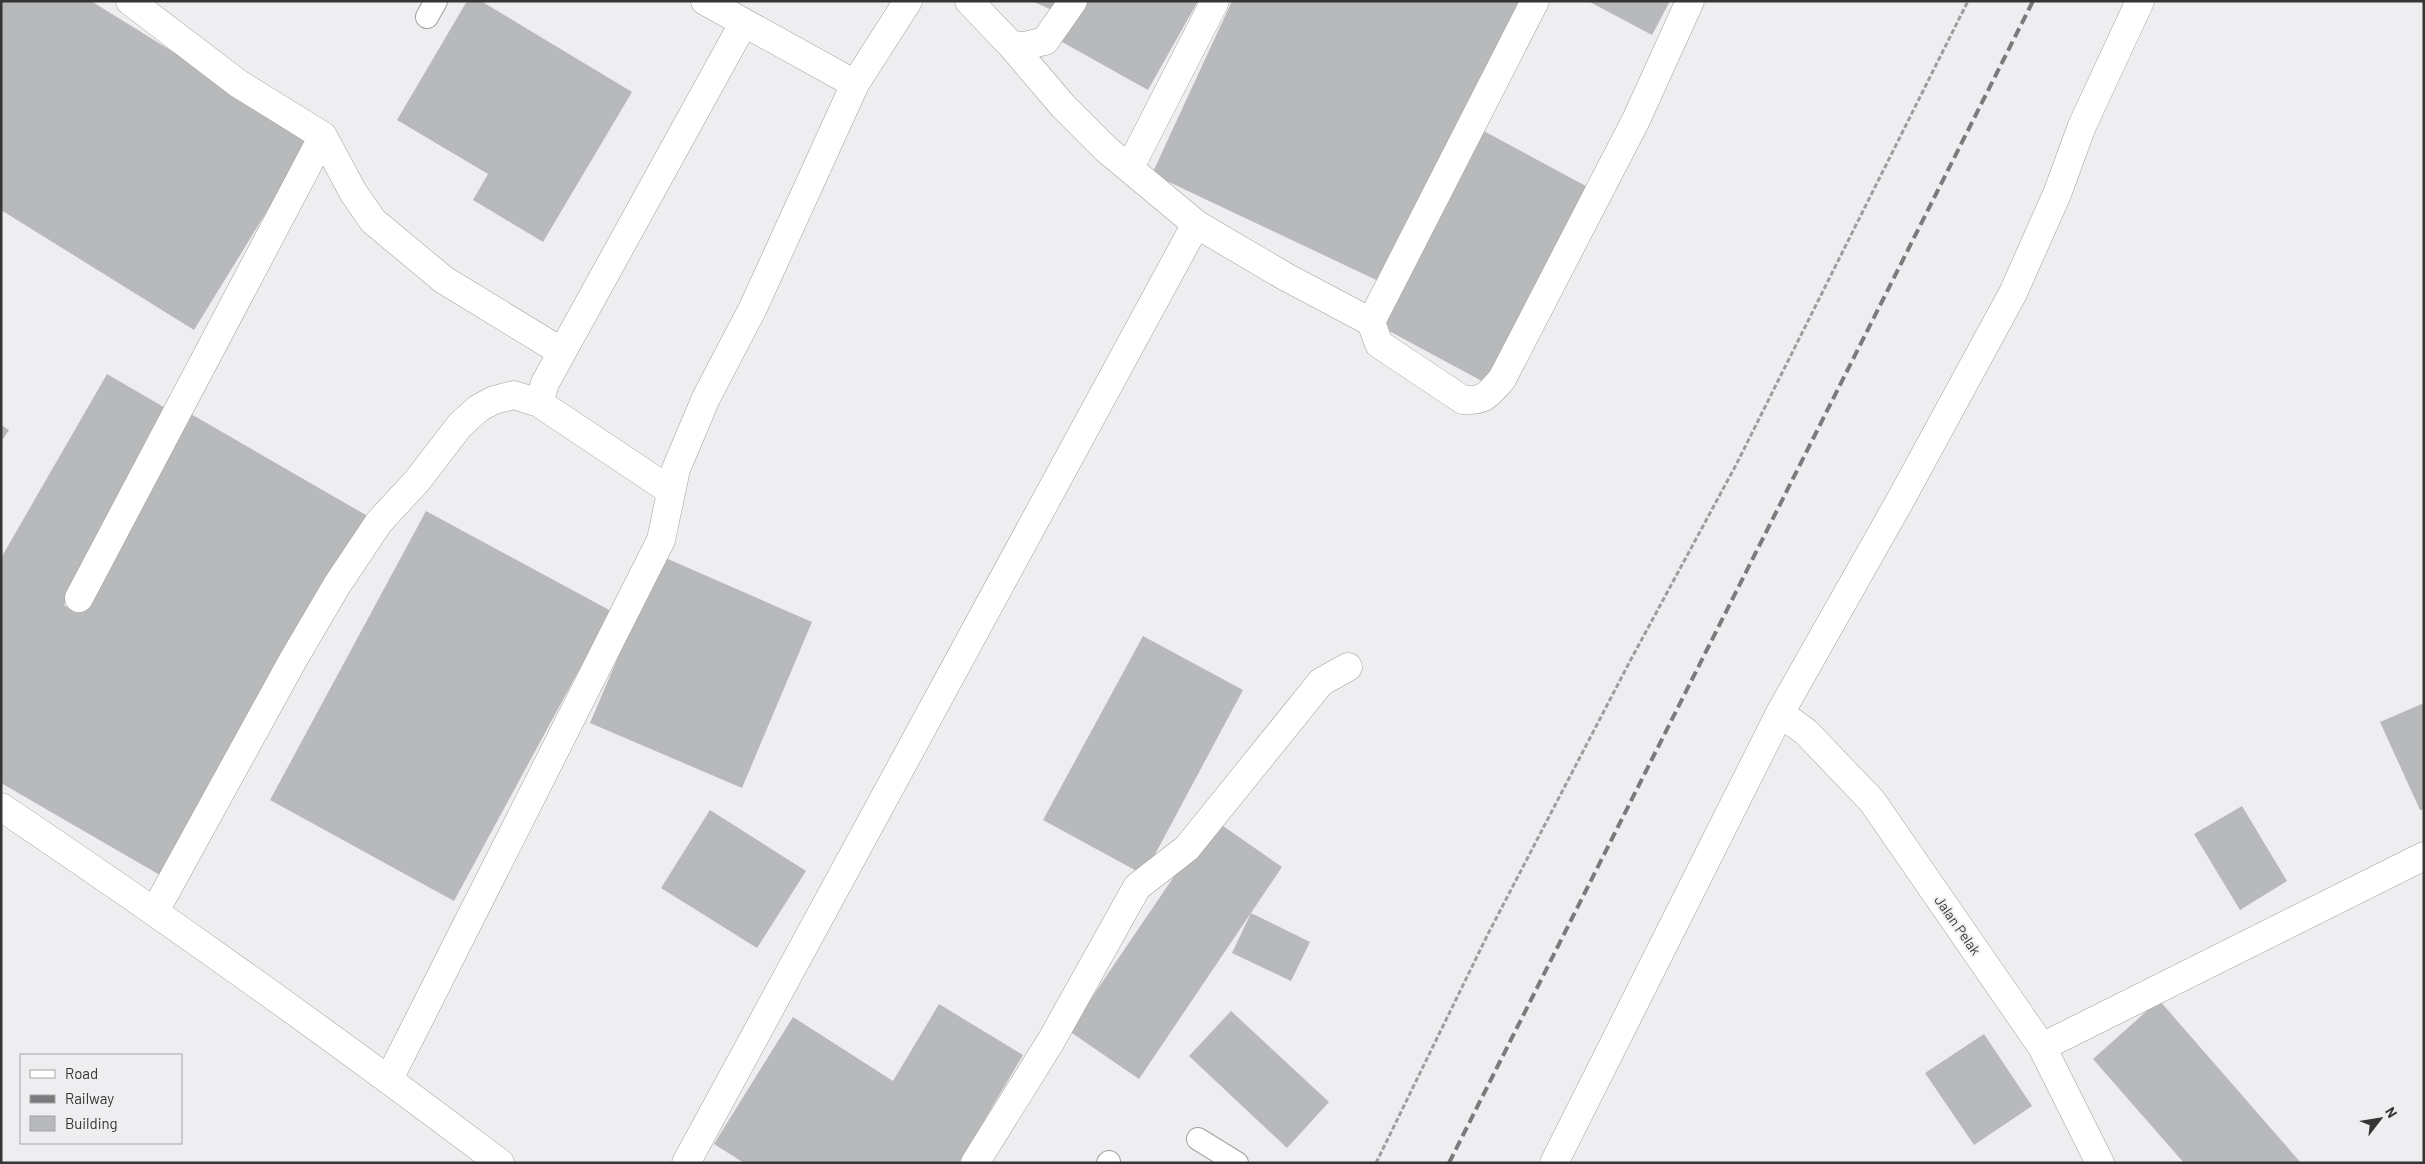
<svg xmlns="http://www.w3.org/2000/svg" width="2425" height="1164" font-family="Barlow,sans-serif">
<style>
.building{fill:#b8b9bb}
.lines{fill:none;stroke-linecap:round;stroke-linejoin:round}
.service-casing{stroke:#9fa0a2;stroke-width:24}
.minor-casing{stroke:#9fa0a2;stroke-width:29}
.path{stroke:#9d9d9f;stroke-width:3;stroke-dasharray:5 2.5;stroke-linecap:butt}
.service{stroke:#fff;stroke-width:22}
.minor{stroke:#fff;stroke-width:28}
.rail{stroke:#7b7b7d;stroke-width:4;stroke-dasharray:10 5;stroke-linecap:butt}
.labels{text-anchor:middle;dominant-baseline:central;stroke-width:4;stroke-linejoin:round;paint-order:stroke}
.street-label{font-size:14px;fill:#353536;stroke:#eeeef1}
</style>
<rect width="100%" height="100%" fill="#eeeef1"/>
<path class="building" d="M1,1H91L312,138L194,330L1,210Z
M467,1H481L632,92L543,242L473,200L488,174L397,120Z
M1032,1H1069L1063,15Z
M1076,1H1198L1148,90L1055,38Z
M1232,1H1521L1389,286L1152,174Z
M1588,1H1670L1652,35Z
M1482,130L1595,191L1491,386L1378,325Z
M107,374L174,413L64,605L78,613L191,414L371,518L165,878L1,783V558Z
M1,425L9,430L1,442Z
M426,511L611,611L454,901L270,800Z
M661,556L812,622L742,788L590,723Z
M1143,636L1243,690L1144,875L1043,820Z
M2424,703V809L2420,810L2380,722Z
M2242,806L2287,881L2240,910L2194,834Z
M710,810L806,871L757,948L661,888Z
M1213,819L1282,867L1139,1079L1069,1031Z
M1251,913L1310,942L1291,981L1232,953Z
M2159,1000L2301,1163H2184L2093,1059Z
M939,1004L1023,1055L959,1163H744L714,1144L793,1017L893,1081Z
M1231,1011L1329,1102L1287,1148L1189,1056Z
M1984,1034L2032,1106L1974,1145L1925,1073Z"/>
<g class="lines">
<defs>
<path id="service" d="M427,17L436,1
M1198,1139L1237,1163
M1108,1163L1109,1162"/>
<path id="minor" d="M130,1L239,84L323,136L353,192L373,221L444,280L562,352
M705,1L855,84L908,1
M969,1L1011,45L1024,46L1045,41L1073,1
M1535,1L1371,322L1379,344L1463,400C1485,401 1488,395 1502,379L1636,120L1690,1
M1011,45L1063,106L1106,149L1196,224L1286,277L1371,322
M1130,167L1215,1
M539,403L545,383L743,24
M79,598L323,136
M1780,713L1806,732L1872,801L2042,1047L2100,1163
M1,807C171,921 337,1040 500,1163
M155,911L293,660L337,585L379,522L417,481L460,425L479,408L494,400L514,395L539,403L671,491
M2042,1047L2424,856
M389,1079L661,540L676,469L706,398L753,308L855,84
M686,1163L1196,224
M975,1163L1051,1041L1137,887L1187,848L1321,682L1348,667
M1554,1163L1780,713L1901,499L2013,293L2057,194L2082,126L2140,1"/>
</defs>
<use href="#service" class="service-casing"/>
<use href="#minor" class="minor-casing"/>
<path class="path" d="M1376,1163L1488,934L1629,663L1736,465L1968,1"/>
<use href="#service" class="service"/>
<use href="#minor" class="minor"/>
<path class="rail" d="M1449,1163L2033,1"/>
</g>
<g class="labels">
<g class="street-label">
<text transform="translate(1958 925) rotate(55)">Jalan Pelak</text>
</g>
</g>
<rect width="2425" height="1164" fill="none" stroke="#353536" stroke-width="5"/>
<rect x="20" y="1054" width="162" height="90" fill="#eeeef1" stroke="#a4a4a6"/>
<rect x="30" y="1070" width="25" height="8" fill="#ffffff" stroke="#a4a4a6"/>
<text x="65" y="1079" font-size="15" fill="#353536">Road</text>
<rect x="30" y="1095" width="25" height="8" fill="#7b7b7d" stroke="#a4a4a6"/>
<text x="65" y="1104" font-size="15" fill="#353536">Railway</text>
<rect x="30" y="1116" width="25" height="15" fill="#b8b9bb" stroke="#a4a4a6"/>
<text x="65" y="1129" font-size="15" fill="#353536">Building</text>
<g transform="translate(2380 1119) rotate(59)" stroke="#eeeef1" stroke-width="4" paint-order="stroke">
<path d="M0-4L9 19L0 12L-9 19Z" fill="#353536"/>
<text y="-8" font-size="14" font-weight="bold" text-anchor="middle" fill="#353536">N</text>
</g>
</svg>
